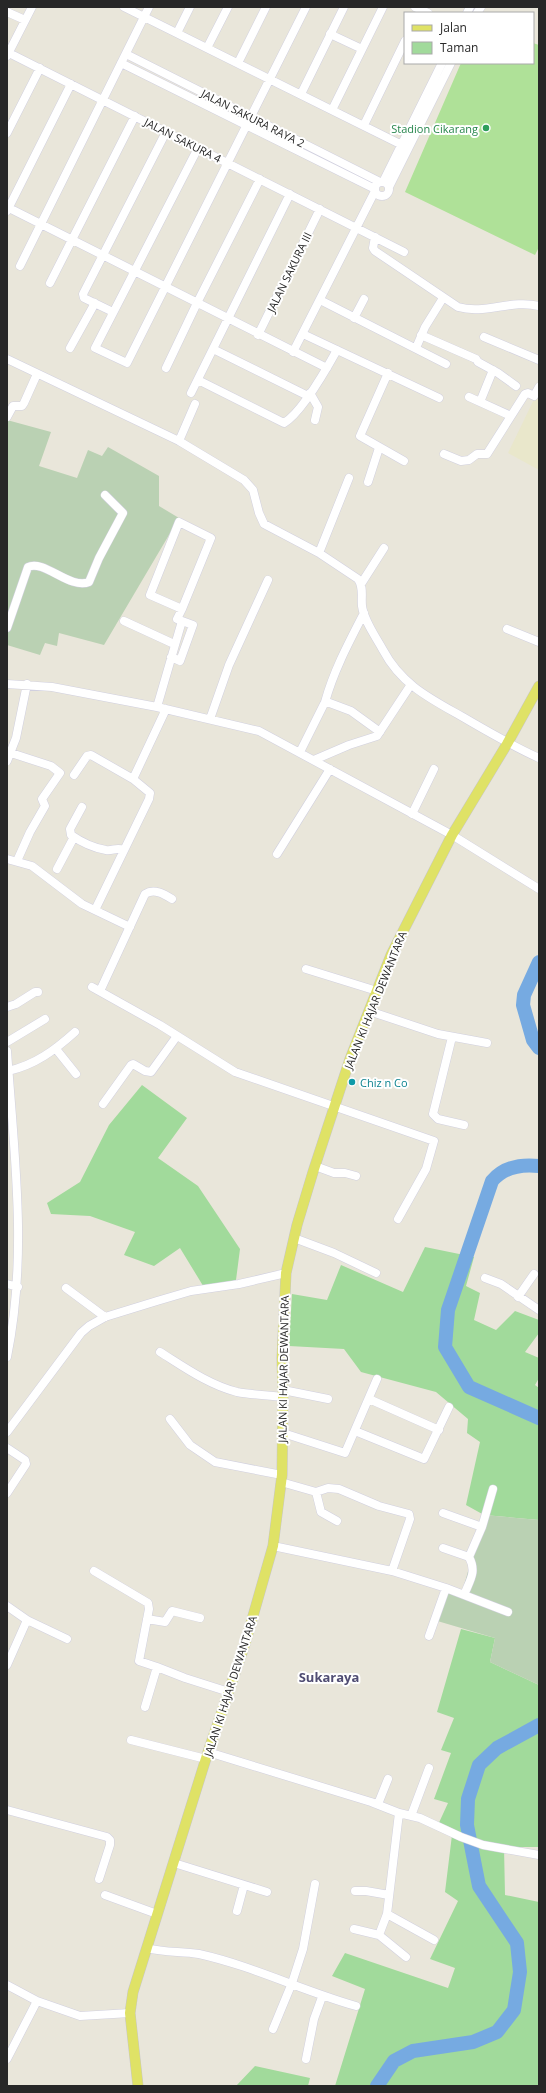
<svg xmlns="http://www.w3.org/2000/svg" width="546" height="2093" font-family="'Open Sans',sans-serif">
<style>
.education{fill:#e9e7cb}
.green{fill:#a1da9b}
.cemetery{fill:#bad1b3}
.pitch{fill:#afe198}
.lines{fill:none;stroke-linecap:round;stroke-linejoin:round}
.river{stroke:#76aae1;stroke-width:14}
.minor-casing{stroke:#d1d0df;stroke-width:9}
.major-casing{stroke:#c7c7c7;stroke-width:11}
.minor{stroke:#fff;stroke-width:8}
.major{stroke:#dfe266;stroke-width:10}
.leisure-dot{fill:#2e9e5b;stroke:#fff;stroke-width:1.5}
.culture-dot{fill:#0f9aa8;stroke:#fff;stroke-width:1.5}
.labels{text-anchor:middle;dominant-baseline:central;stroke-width:4;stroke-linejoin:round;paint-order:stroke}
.street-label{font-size:11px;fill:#272727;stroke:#fff}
.leisure-label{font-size:11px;fill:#27864d;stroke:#fff;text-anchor:end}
.culture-label{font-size:11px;fill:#0d838f;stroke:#fff;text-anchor:start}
.quarter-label{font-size:13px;font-weight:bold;fill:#504d73;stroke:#fff}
</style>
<rect width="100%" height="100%" fill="#e9e6da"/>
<path class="education" d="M539,389V470L508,453Z"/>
<path class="green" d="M142,1085L187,1118L158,1158L198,1186L240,1249L236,1280L205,1289L180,1248L154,1266L124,1255L135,1232L90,1216L51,1214L47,1203L80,1182L109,1125Z
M425,1247L474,1257L466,1286L480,1293L474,1320L496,1330L515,1311L539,1320V1333L525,1352L539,1358V1378L535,1385L539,1388V1520L484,1515L466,1505L480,1442L467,1433L468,1419L436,1392L361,1372L344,1349L289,1346L292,1294L327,1300L341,1265L403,1292Z
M461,1629L495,1638L490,1662L539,1685V1847H504L505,1895L539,1902V2086H335L365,1989L332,1976L345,1953L448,1988L455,1968L430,1959L458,1901L445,1892L452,1835L437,1827L448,1803L434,1799L451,1753L441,1750L454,1718L437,1712Z
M255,2066L310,2078L308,2086H236Z"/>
<path class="cemetery" d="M7,420L51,432L39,466L77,478L88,450L102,456L108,447L159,476V506L179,518L104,645L59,633L57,646L45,643L40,655L7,645Z
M484,1515L539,1520V1685L490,1662L495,1638L434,1620L445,1591L461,1596Z"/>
<path class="pitch" d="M533,43L539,45V247L535,255L405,192L461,63H533Z"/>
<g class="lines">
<path class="river" d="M539,962L524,995L523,1005L533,1040L539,1048
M539,1166C522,1164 504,1167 492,1181L448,1310L445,1347L469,1387L539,1418
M377,2086L394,2061L413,2051L473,2042L497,2032L514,2010L520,1972L517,1943L479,1886L467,1825L468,1799L479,1765L497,1748L539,1725"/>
<defs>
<path id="minor" d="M124,7L400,144
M415,7L428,13
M7,12L25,20
M467,13L470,7
M477,13L481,7
M177,33L190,7
M330,34L362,49
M207,48L228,7
M7,52L404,252
M126,54L380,182
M7,56L32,7
M121,63L375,189
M238,63L266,7
M301,94L344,7
M332,110L383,7
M364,125L405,41
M7,133L40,68
M198,148L95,348L127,363L306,7
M375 189a7 7 0 1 1 14 0a7 7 0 1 1-14 0Z
M383,182L442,63
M389,187L451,63
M7,207L327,368
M7,211L71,84
M375,237L373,248L375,251L458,307C485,315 511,299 539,306
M20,266L149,7
M50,283L135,116
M320,300L446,364
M113,312L84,298L83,294L166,132
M354,318L364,299
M303,334L439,398
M258,335L320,209
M421,335L476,359L478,362L498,373L516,386
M484,337L539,360
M70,348L95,303
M416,348L425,327L443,298
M213,349L308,396
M293,352L375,191
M7,359L179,441L244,480L253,490L259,513L264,524L319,553L358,579C364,587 361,597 362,606C364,621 376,637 383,650C401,684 429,698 461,716C487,731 512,746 539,758
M166,368L197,303L260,179
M388,373L360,436L404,461
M198,380L284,423C301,413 327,368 337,350
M191,393L290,194
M310,393L318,407L315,420
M469,397L511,416
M480,402L493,370
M7,417L13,406H22L24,403L37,374
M179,441L195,404
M444,454L461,461L469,460L477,454H487L525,394L528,393L534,396L539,387
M368,482L379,448
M319,553L349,478
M361,584L384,548
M124,621L174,644
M7,628L28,567C44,559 70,590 89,582L99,558L123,513L105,495
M507,629L539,642
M171,657L180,661L193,625L182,621
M7,684L52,687L157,707L259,731L452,835L539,889
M325,702C334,670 349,642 364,613
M157,707L182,621L177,619L182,609L211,538L179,522L150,595L182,609
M210,719L229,665L268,580
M300,752L324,704L327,702L351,711L380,732
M11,753L51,766L60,773L42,799L45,806L30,832L17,861
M314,760L349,745L377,736L410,686
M7,761L16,738L27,684
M74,775L87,756L91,755L133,779L150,793L149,799L95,910
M133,779L166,709
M82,807L70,829L71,835C81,842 94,848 106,850C113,851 116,847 124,850
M412,814L434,769
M277,854L330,769
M7,859L32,866L82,904L130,927
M57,869L74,837
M306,969L377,991
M92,987L160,1025L235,1072L434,1141L426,1169L398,1219
M100,991L145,894C154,888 164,894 172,899
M7,1007L16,1004L35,992H38
M369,1011L438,1034L487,1043
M452,1037L433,1114L438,1119L464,1125
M7,1042L45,1019
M56,1049L76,1074
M7,1051C14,1153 28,1255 7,1357
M8,1071C35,1065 55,1050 75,1032
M103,1104L131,1065L133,1064L145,1071L151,1072L177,1036
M315,1166L334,1173H345L356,1176
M294,1238L334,1253L376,1273
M485,1278L501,1284L539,1310
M7,1284L18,1287
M66,1288L105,1317
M518,1297L534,1274
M160,1352C184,1367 209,1385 237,1392C252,1395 268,1395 283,1397
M283,1390L328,1399
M369,1399L439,1430
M170,1419L190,1445L215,1462L282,1475
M355,1431L424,1459L449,1407
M7,1432L81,1333L89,1326L105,1317L157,1301L191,1291L239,1284L286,1273
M283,1433L345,1453L377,1379
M7,1448L25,1460L26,1464L7,1493
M281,1482L316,1492L328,1488L339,1489L379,1506L409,1514L410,1519L392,1571
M316,1492L321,1512L337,1521
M443,1513L482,1527L469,1557C477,1572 470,1580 464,1595
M482,1527L493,1489
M273,1546L392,1571L446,1588L508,1612
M443,1548L469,1557
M94,1571L148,1603L149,1609L139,1661L157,1667
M7,1606L27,1620L67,1639
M147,1619L165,1622L172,1611L200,1618
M429,1636L446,1588
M7,1665L27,1620
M145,1707L157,1667L185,1678L229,1692
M131,1740L206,1759
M208,1752L371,1802L399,1813L387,1914L434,1940
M378,1804L388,1779
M7,1810L107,1837L110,1840V1845L99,1879
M399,1813L420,1818L461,1837L483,1845L539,1855
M411,1816L429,1768
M174,1863L267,1892
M355,1891H366L389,1895
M105,1895L157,1914
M237,1911L244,1885
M387,1914L379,1935L406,1957
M354,1929L379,1935
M147,1948C165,1953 181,1951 199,1954C253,1966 303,1991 356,2006
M7,1985L37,2001L80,2016L130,2013
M273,2029L292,1983L303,1949L315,1884
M7,2059L37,2001
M306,2059L314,2019L322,1997"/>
<path id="major" d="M138,2086L130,2013L133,1992L208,1752L245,1644L273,1546L282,1475L283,1397L282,1358L286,1273L297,1225L313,1172L350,1059L391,955L452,835L507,744L539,686"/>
</defs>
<use href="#minor" class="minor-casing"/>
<use href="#major" class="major-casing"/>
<use href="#minor" class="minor"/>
<use href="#major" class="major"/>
</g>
<circle class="leisure-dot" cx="486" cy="128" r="4"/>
<circle class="culture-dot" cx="352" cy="1082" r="4"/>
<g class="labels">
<g class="street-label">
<text transform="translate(253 118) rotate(27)">JALAN SAKURA RAYA 2</text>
<text transform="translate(183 140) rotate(27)">JALAN SAKURA 4</text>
<text transform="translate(289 272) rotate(-64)">JALAN SAKURA III</text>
<text transform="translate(375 1000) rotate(-68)">JALAN KI HAJAR DEWANTARA</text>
<text transform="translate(283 1369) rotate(-89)">JALAN KI HAJAR DEWANTARA</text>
<text transform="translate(230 1686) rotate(-72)">JALAN KI HAJAR DEWANTARA</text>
</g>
<g class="leisure-label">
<text x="478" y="128">Stadion Cikarang</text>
</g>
<g class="culture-label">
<text x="360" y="1082">Chiz n Co</text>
</g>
<g class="quarter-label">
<text x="329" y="1677">Sukaraya</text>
</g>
</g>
<rect width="546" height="2093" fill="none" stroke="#272727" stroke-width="16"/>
<rect x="404" y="12" width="130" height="52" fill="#ffffff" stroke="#a9a9a9"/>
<rect x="412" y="25" width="20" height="6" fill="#dfe266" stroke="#a9a9a9"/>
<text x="440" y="32" font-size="12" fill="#272727">Jalan</text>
<rect x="412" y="42" width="20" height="12" fill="#a1da9b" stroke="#a9a9a9"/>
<text x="440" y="52" font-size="12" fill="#272727">Taman</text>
</svg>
